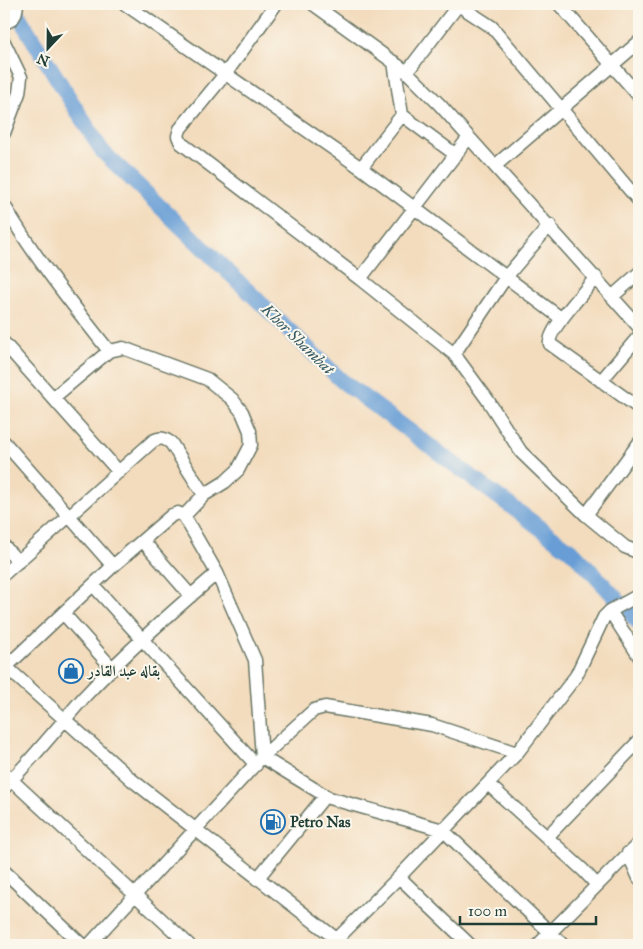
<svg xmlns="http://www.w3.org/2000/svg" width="643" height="949" font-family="'IM FELL Great Primer',Amiri,serif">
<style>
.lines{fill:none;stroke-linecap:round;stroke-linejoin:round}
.river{stroke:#689ed5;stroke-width:16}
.minor-casing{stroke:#697564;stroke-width:15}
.minor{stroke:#fff;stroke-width:12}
.labels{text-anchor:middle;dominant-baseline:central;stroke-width:4;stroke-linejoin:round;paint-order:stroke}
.poi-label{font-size:15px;font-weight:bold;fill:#1f3d34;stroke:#fbf7ec;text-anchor:start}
.water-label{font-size:16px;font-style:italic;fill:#355a64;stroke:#fbf7ec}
</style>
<rect width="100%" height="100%" fill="#fbf7ec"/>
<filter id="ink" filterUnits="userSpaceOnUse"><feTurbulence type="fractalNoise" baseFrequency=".02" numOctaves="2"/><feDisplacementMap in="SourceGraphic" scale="10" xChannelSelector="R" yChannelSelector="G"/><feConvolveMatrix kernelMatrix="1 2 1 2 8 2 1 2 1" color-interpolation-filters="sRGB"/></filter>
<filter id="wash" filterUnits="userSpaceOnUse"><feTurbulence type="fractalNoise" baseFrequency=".0096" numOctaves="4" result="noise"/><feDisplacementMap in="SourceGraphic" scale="20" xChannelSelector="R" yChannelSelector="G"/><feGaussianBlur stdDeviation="1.12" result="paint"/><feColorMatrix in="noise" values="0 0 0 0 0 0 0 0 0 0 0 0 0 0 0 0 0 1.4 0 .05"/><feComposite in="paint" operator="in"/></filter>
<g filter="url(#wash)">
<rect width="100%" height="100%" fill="#f3dcbd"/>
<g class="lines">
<path class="river" d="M11,4L102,151L342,381L574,553L639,623"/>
</g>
</g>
<g filter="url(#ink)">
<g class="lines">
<defs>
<path id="minor" d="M125,4L361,168L562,319
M276,4L226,73L180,129L178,136L181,143L360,279L454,354L487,399L521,452L586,515L625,547L635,551L639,549
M313,4L407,72L440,105L639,327
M457,4L492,27L639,201
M559,4L639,96
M4,23C15,20 16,14 17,4
M4,42L21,77L19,93L4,133
M407,72L459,4
M402,115L456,155
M496,165L639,42
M361,168L402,115L394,62
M4,205C34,257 72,304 109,351
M596,277C587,289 546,332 550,344L639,408
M360,279L469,137
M613,296L639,273
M4,343L119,472
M454,354L506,277L550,225
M601,381L639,336
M53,398L109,351L123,348L207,379L232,399L242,412L250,431L251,445L238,470L225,482L204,495L184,516
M4,442L113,566
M586,515L639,443
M143,541L191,596
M4,546L18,562
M4,574L153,441C161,437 164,438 171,443L204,495
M93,585L256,765
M610,611L639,656
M63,613L113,669
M4,665L132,780L344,945
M6,667L113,566L172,515L178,513L184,516L217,573L255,660L262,757
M262,757L329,798L443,830L563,945
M4,773L189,945
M488,784L583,870L597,885
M4,788C32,759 58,727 85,696C126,652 172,612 217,573
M547,837L639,741
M628,853L639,878
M4,871L82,945
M399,877L470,945
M257,879L325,796
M89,945L262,757L314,710L325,707L432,725L517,753
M331,945L399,877L517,753L576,676L604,617L610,611L639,595
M538,945L639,843"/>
</defs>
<use href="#minor" class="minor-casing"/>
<use href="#minor" class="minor"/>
</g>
</g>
<defs>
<symbol id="shop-ring" viewBox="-11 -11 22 22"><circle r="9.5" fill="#fbf7ec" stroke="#1f6fb2" stroke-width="1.5"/><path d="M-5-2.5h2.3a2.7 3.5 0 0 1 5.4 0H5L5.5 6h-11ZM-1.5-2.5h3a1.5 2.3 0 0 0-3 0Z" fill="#1f6fb2"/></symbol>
<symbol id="fuel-ring" viewBox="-11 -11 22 22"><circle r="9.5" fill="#fbf7ec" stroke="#1f6fb2" stroke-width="1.5"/><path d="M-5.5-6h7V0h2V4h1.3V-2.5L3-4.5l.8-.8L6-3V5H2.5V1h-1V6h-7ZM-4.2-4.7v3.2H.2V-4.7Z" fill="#1f6fb2"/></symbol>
</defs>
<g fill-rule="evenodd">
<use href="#shop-ring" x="57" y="657" width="28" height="28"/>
<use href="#fuel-ring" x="259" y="808" width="28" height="28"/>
</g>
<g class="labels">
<g class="poi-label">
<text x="88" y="671">بقاله عبد القادر</text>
<text x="290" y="822">Petro Nas</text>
</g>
<g class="water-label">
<text transform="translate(298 339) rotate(44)">Khor Shambat</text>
</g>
</g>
<rect width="643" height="949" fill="none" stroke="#fbf7ec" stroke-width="20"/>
<g transform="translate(48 48) rotate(202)" stroke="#fbf7ec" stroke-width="4" paint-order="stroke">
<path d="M0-4L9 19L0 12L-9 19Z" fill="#1f3d34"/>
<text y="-8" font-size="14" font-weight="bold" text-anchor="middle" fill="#1f3d34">N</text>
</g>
<path d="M460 916v8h136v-8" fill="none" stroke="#1f3d34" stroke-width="2.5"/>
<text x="468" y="916" font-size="15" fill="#1f3d34" stroke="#fbf7ec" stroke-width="4" paint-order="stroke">100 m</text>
</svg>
